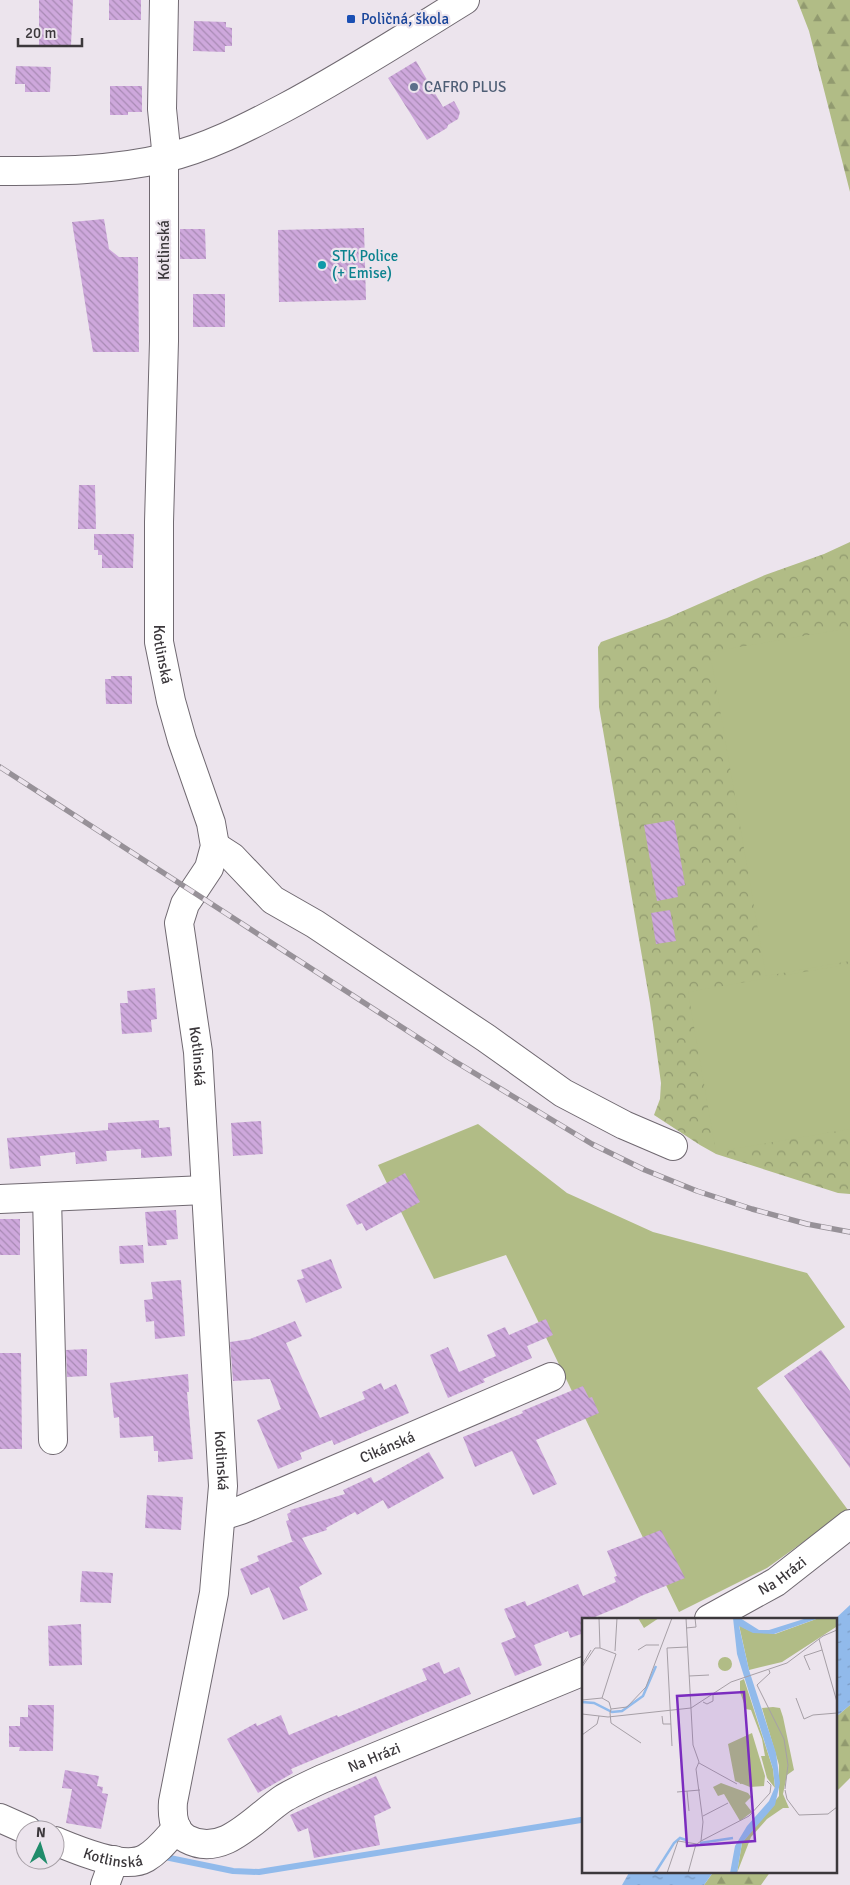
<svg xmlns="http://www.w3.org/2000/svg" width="850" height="1885" font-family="Signika,sans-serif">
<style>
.forest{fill:url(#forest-firs)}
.park{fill:url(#park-crowns)}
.garden{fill:#b1bc86}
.water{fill:url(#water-ripples)}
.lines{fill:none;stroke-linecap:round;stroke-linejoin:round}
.stream{stroke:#91baeb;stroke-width:6}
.building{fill:url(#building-back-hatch)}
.minor-casing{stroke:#706971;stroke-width:30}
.major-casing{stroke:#706971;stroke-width:30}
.minor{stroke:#fff;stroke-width:28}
.major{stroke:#fff;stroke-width:28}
.rail-casing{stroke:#979198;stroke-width:5.5}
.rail{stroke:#ece4ed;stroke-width:4;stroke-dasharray:11;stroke-linecap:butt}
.transit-dot{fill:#1a4fb4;stroke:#ece4ed;stroke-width:2}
.service-dot{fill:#5c6f8a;stroke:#ece4ed;stroke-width:2}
.culture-dot{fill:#0f9aa8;stroke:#ece4ed;stroke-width:2}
.labels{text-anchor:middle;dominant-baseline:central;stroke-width:4.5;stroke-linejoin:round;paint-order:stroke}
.transit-label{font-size:15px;fill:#164399;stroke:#ece4ed;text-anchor:start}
.service-label{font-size:15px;fill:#4e5e75;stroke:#ece4ed;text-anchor:start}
.street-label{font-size:15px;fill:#3c383c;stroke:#ece4ed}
.culture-label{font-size:15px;fill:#0d838f;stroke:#ece4ed;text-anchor:start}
.inset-river{fill:none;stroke:#91baeb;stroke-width:2.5}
.inset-road{fill:none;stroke:#a69fa6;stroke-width:1}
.view{fill:#7b2cbf;fill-opacity:0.15;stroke:#7b2cbf;stroke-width:2.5}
.inset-edge{fill:none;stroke:#3c383c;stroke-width:2.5}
</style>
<defs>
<pattern id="forest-firs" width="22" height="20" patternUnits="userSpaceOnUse" patternTransform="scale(1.25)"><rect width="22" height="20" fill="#b1bc86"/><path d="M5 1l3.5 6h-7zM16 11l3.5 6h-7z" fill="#919a6f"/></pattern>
<pattern id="park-crowns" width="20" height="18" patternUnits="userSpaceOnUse" patternTransform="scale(1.25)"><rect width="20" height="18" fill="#b1bc86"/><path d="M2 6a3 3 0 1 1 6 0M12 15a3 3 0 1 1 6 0" fill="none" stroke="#919a6f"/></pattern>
<pattern id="water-ripples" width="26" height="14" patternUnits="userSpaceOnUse" patternTransform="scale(1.25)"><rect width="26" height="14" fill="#91baeb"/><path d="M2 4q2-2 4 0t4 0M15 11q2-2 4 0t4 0" fill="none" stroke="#7898c0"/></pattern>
<pattern id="building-back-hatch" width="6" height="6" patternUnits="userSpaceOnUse" patternTransform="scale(1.25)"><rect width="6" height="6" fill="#cea8dc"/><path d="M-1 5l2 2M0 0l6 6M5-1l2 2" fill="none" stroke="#a88ab4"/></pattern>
</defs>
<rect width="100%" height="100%" fill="#ece4ed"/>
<path class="forest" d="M797,0H850V192L809,31Z
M850,1705V1778L836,1792V1717Z
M714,1871H771L761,1885H704Z"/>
<path class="park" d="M850,542V1194L838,1193L716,1154L700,1145L654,1115L660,1099L661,1083L650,1003L599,707L598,647L601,642L667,618L765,575L824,554Z"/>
<path class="garden" d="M850,628V961L766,976L710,652Z
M850,964V1129L716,1152L688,992Z
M478,1124L567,1193L653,1232L807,1273L845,1327L757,1388L848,1510L767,1568L679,1612L506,1255L434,1279L378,1165Z"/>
<path class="water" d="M850,1605V1705L836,1717V1619H835Z
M630,1871H714L704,1885H622Z"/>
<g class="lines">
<path class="stream" d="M31,1820L54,1830
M160,1856L233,1871L259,1872L581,1820"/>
</g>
<path class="building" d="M39,0H73L71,45H39Z
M109,0H141V20H109Z
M194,21L226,22V27L232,28V46H225V52L193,51Z
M416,61L443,107L454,101L460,112L458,119L448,125L447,128L427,140L388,78Z
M16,66L51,67L50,92H25V84H15Z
M110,86H142V112H128V115H110Z
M104,219L109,249L119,257H138L139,352H93L72,222Z
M364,228L366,300L279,302L278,230Z
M180,229H205L206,259H180Z
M193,294H225V327H193Z
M79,485H95L96,529H78Z
M94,534H134L133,568H102V555H98V550H94Z
M111,676H132V704H106L105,679H111Z
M674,820L685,885L677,887L678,897L657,901L644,825Z
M670,910L676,941L656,944L651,913Z
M155,988L157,1019L151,1020L152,1032L122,1034L120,1003H128L127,991Z
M159,1120V1128L170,1127L172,1156L141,1158V1149L106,1151L107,1161L76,1164L75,1152L40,1156L41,1166L10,1169L7,1138L108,1130V1123Z
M261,1121L263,1154L233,1156L231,1123Z
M405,1173L420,1202L366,1231L362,1223L357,1225L346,1205Z
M176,1210L178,1239L166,1240L167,1245L148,1246L145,1212Z
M0,1219H20V1255H0Z
M143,1245L144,1263L120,1264L119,1246Z
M331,1259L342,1288L306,1303L297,1280L304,1278L301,1270Z
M181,1280L185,1336L155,1339L154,1321L146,1322L144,1300L153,1299L151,1282Z
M546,1319L553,1335L527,1346L532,1358L483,1379L485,1382L448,1398L430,1355L448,1347L459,1372L496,1356L487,1335L505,1327L509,1335Z
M295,1321L302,1336L286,1343L320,1418L365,1399L362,1392L381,1383L384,1390L396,1384L409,1413L334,1445L332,1440L300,1453L302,1459L278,1469L257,1420L281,1409L270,1379L233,1381L230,1342L250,1339Z
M87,1349V1376L67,1377L66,1350Z
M821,1350L850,1391V1468L784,1376Z
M0,1353H21L22,1449H0Z
M188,1374L189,1392H187L193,1459L158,1462V1451H154L153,1436L120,1438L119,1417L114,1418L110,1383Z
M583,1386L589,1398L592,1397L599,1413L536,1440L557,1484L533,1495L512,1451L475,1467L463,1437L523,1413L522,1411Z
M429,1452L444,1478L388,1509L383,1500L357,1515L355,1512L326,1528L327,1530L302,1538L322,1574L299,1587L308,1610L283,1620L269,1587L251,1595L240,1569L259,1561L257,1556L294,1541H292L286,1521L289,1520L287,1514L291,1512L290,1510L345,1494L343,1490L371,1477L374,1483Z
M147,1495L183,1497L181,1530L145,1528Z
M661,1530L685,1578L641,1596L626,1604L590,1619H584V1633L570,1638L568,1631L534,1645L542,1665L515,1676L501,1643L516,1637L504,1609L525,1601L527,1606L578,1584L583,1596L616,1582L614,1577L617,1576L607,1551Z
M82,1571L113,1573L111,1603L80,1602Z
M81,1624L82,1665L49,1666L48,1626Z
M439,1662L444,1674L459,1667L471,1694L291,1769L293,1773L258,1793L227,1739L256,1723L257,1726L281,1715L289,1735L337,1715L338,1717L427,1680L422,1669Z
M28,1705H54L53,1751H19L20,1747H9V1726H20V1717H28Z
M65,1770L99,1776L97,1786L103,1787L102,1793L108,1794L101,1829L66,1823L72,1789L62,1788Z
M376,1776L391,1808L374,1816L380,1845L314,1858L308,1828L298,1832L290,1815Z"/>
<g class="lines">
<defs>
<g id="minor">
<path id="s1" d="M164,0L162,109L166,149L164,169V341L159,522V642L171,701L182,740L211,823L215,846L209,868L185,904L179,923L198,1052L223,1486L214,1593L173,1802C172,1816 173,1832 187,1839C224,1859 256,1816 284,1798C296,1791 309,1785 322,1779L584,1671"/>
<path d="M215,846L232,857L273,900L315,924L486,1038L563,1093L624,1125L673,1146"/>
<path d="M47,1197L53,1440"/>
<path d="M0,1199L205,1190"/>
<path id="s2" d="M222,1516L241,1510L551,1377"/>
<path id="s3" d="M709,1619L776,1582L850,1524"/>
<path d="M0,1818L27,1830"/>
<path id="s4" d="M55,1841C77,1850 124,1871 146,1858C158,1851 167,1839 177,1828"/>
<path d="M105,1885L114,1860"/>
</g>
<path id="major" d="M0,171C55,171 112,171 165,158C207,148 246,128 284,108C346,75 405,37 465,0"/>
</defs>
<use href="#minor" class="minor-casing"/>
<use href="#major" class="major-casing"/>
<use href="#minor" class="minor"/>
<use href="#major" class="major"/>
<defs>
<path id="rail" d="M0,767L451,1059L592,1144L645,1170L697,1191L752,1209L807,1224L850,1232"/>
</defs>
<use href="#rail" class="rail-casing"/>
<use href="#rail" class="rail"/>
</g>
<rect class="transit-dot" x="346" y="14" width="10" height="10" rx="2.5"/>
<circle class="service-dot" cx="414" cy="87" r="5"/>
<circle class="culture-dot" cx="322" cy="265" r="5"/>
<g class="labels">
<g class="transit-label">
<text x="361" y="19">Poličná, škola</text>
</g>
<g class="service-label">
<text x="424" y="87">CAFRO PLUS</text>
</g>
<g class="street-label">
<text transform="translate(164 250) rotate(-90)">Kotlinská</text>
<text stroke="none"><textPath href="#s1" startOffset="655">Kotlinská</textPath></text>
<text stroke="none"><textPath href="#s1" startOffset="1075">Kotlinská</textPath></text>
<text stroke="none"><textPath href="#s2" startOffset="179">Cikánská</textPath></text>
<text stroke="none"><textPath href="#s1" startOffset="1480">Kotlinská</textPath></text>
<text stroke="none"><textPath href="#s3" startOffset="85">Na Hrázi</textPath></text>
<text stroke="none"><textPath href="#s1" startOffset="2079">Na Hrázi</textPath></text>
<text stroke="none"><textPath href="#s4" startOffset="61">Kotlinská</textPath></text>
</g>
<g class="culture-label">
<text x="332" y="256">STK Police<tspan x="332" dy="17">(+ Emise)</tspan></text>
</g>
</g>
<g transform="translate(582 1618)">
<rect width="255" height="255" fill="#ece4ed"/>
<path d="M56,0H77L62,10ZM162,61L191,151L193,170L185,160L179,138H183L180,121L169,92L164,91L158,74V63ZM191,89L198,90L201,99L212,152L205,157L201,176L207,190H201L185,201L169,219L155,255L160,225L197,178V147L180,90Z" fill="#b1bc86"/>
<path d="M237,0H254V9L200,44L167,52L157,7L166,12L193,16ZM170,115L183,158L182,168L168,169L153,163L146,126Z" fill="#b1bc86"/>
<path d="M136 46a7 7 0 1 1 14 0a7 7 0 1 1-14 0ZM171,122L182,160L158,166L155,153L161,152L155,126ZM139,165L166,175L169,179L163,185L170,194L158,203L142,176L136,178L131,169Z" fill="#b1bc86"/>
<path d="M151,0H158L177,12H187L225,0H237L192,16L171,15L157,8L167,52L194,135L198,165L193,187L160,225L155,255H148L153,228L165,208L187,183L193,169L191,151L155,36Z" fill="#91baeb"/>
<path class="inset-river" d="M0,84L12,85L30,94L40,93L61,78L74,48M118,225L151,220M73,255L92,225L98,220L104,222"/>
<path class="inset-road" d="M17,0L18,30L34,36L20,80M104,10L114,9L113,0M237,21L255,84M56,32L64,27H77M33,33L35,0M222,38L240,32M222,38L228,52M0,47L9,32M0,49L13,30H18M187,52L188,55L175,67L202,121L206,147L203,171M107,58L127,57M214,80L222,101L231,97L255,95M0,82L20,80L27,84L29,91M121,84L125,86L131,83V77M0,96L26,99L109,90L149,64L205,45L241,18L255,12M80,98L81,106H89M0,117L15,106L17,98M59,125L29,105L28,95L29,91L45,89L64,69L90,0M90,128L85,30L105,29M117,145L155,166M203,172L205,181L217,197L246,196L255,189M105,173L107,193M95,174L118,172M121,198L146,185M119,223L167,198L188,175L189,167L185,163M85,255L96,223L115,226L119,223L121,204L114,151L117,144L111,127L104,0M106,255L114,226"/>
<path class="view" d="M162,74L173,223L105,228L95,78Z"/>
<rect width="255" height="255" class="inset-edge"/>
</g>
<g transform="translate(40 1845) rotate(4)"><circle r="24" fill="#ece4ed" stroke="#a69fa6"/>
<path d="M0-4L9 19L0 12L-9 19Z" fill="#208c6b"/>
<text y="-8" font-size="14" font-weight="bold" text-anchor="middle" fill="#3c383c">N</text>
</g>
<path d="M18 38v8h64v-8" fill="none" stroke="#3c383c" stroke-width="2.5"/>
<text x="25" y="38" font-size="15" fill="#3c383c" stroke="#ece4ed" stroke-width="4" paint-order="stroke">20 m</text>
</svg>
